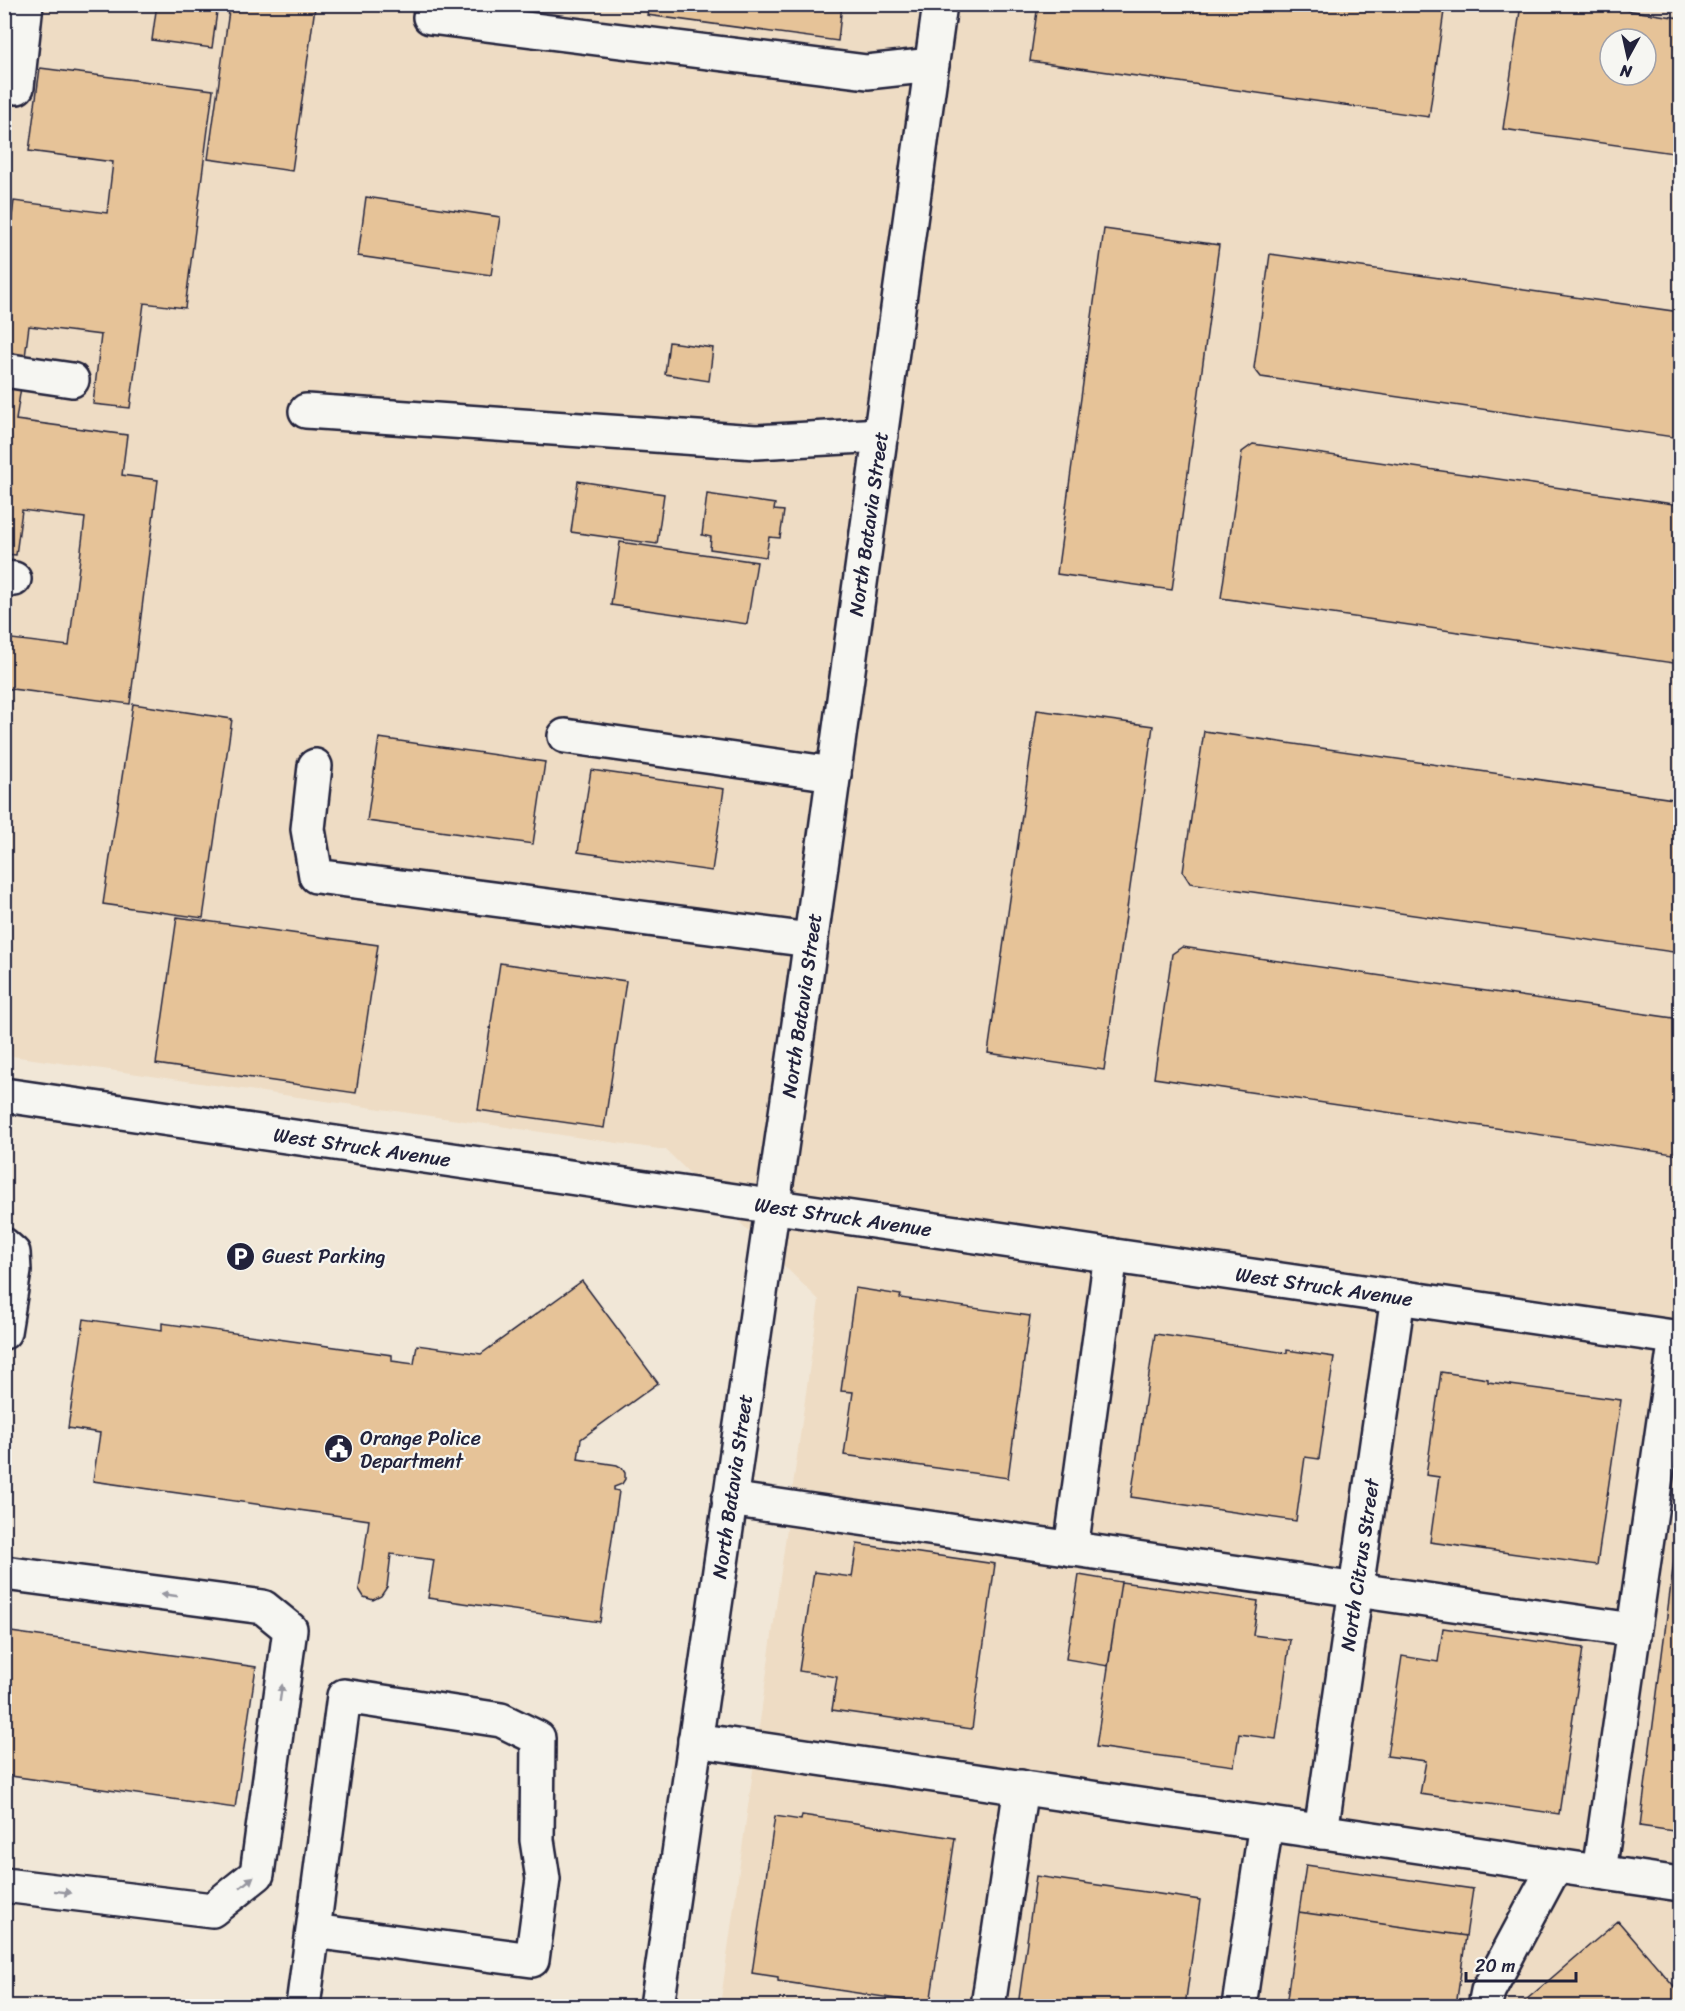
<svg xmlns="http://www.w3.org/2000/svg" width="1685" height="2011" font-family="Sriracha,sans-serif">
<style>
.built{fill:#eedcc4;fill-rule:evenodd}
.building{fill:#e6c398;stroke:#22223b;stroke-width:1.5;fill-rule:evenodd}
.lines{fill:none;stroke-linecap:round;stroke-linejoin:round}
.minor-casing{stroke:#22223b;stroke-width:38}
.minor{stroke:#f6f6f2;stroke-width:33}
.oneway{fill:#9797a0}
.labels{text-anchor:middle;dominant-baseline:central;stroke-width:4.5;stroke-linejoin:round;paint-order:stroke}
.street-label{font-size:20px;fill:#22223b;stroke:#f6f6f2}
.poi-label{font-size:20px;fill:#22223b;stroke:#f6f6f2;text-anchor:start}
</style>
<rect width="100%" height="100%" fill="#f1e7d7"/>
<filter id="ink" filterUnits="userSpaceOnUse"><feTurbulence type="fractalNoise" baseFrequency=".0167" numOctaves="2"/><feDisplacementMap in="SourceGraphic" scale="12" xChannelSelector="R" yChannelSelector="G"/><feConvolveMatrix kernelMatrix="1 2 1 2 8 2 1 2 1" color-interpolation-filters="sRGB"/></filter>
<g filter="url(#ink)">
<path class="built" d="M5,5H1680V2006H726L721,1999L819,1300L666,1150L5,1055ZM1610,39H1646V75H1610Z"/>
<path class="building" d="M157,4H218L212,48L152,40Z
M230,4H301L315,7L292,171L208,159Z
M649,4H842L838,41L647,15Z
M1038,4H1445L1429,117L1030,61Z
M1521,4H1584L1680,18V154L1503,129ZM1610,39H1646V75H1610Z
M40,68L213,90L185,308L144,303L130,408L93,404L101,335L29,326L25,357L4,354V239L9,240L14,201L107,213L113,162L29,151Z
M366,197L500,217L491,275L358,256Z
M1104,229L1219,245L1172,590L1057,574Z
M1270,254L1680,312V438L1261,377L1254,368Z
M669,342L713,348L709,381L665,374Z
M4,385L21,387L16,420L127,435L122,475L158,480L130,704L4,688V638L69,646L85,518L22,510L16,555L4,554Z
M1253,444L1680,505V664L1221,598L1242,452Z
M578,481L664,494L657,544L571,532Z
M707,494L775,504L774,510L784,511L780,538L769,537L766,557L710,549L711,537L702,535Z
M620,542L757,562L747,624L611,605Z
M4,598L9,599L4,635Z
M133,704L232,719L203,918L103,904Z
M1037,710L1153,726L1104,1070L988,1053Z
M1204,731L1680,800V953L1190,883L1183,872Z
M379,738L545,762L533,844L367,821Z
M591,770L724,789L712,871L578,852Z
M177,917L378,945L356,1093L156,1064Z
M1182,947L1680,1019V1155L1154,1078L1172,954Z
M500,963L626,981L604,1128L478,1110Z
M582,1281L658,1383L581,1439L578,1459L617,1465L622,1468L625,1473V1479L622,1484L614,1487V1490L619,1491L600,1622L428,1598L434,1560L391,1554L387,1587L381,1596L373,1600L364,1597L359,1589L369,1520L93,1481L100,1433L68,1428L84,1319L162,1330V1323L392,1355V1361L414,1364L417,1345L481,1354Z
M855,1288L901,1295L900,1298L1030,1316L1008,1478L844,1455L853,1392L841,1391Z
M1155,1334L1287,1353V1350L1334,1357L1319,1459L1305,1457L1296,1521L1131,1497Z
M1441,1372L1488,1379V1382L1621,1400L1597,1565L1430,1542L1439,1477L1426,1475Z
M1680,1514V1832L1640,1826Z
M857,1544L995,1564L972,1729L832,1710L837,1677L799,1671L814,1572L852,1577Z
M1079,1575L1121,1582L1108,1666L1066,1659Z
M1121,1582L1258,1601L1253,1635L1290,1640L1276,1739L1239,1734L1234,1766L1096,1747Z
M1443,1628L1583,1648L1559,1814L1420,1794L1426,1761L1387,1756L1402,1656L1438,1662Z
M4,1631L256,1667L235,1808L4,1775Z
M802,1815L955,1838L930,2004L778,1981V1977L752,1973L775,1816L801,1820Z
M1306,1865L1473,1889L1466,1936L1299,1912Z
M1036,1876L1200,1900L1185,2006H1018Z
M1299,1912L1466,1936L1456,2006H1286Z
M1618,1921L1680,1993V2006H1519Z"/>
<g class="lines">
<defs>
<g id="minor">
<path d="M430,17L867,72L932,65"/>
<path d="M4,85L17,87L26,4"/>
<path d="M4,370L72,380"/>
<path d="M306,411L756,442L881,435"/>
<path d="M4,578L14,579"/>
<path d="M565,736L834,774"/>
<path d="M315,766L308,829L316,876L810,940"/>
<path id="s1" d="M4,1095L1680,1338"/>
<path d="M4,1245L13,1253L14,1271L4,1332"/>
<path d="M729,1499L1633,1630"/>
<path d="M1071,1549L1111,1255"/>
<path d="M4,1573L263,1607L290,1629L257,1874L212,1910L4,1885"/>
<path d="M695,1740L1680,1884"/>
<path id="s2" d="M1321,1832L1398,1297"/>
<path d="M1599,1872L1676,1337"/>
<path d="M303,2006L344,1696L501,1720L538,1738L537,1840L543,1879L532,1960L313,1931"/>
<path id="s3" d="M657,2006L804,989L940,4"/>
<path d="M988,2006L1021,1787"/>
<path d="M1239,2006L1266,1823"/>
<path d="M1485,2006L1488,1991L1555,1866"/>
</g>
</defs>
<use href="#minor" class="minor-casing"/>
<use href="#minor" class="minor"/>
</g>
<defs><path id="oneway-solid" d="M-6-.8H1V-3.2L6.5 0L1 3.2V.8H-6Z" transform="scale(1.5)"/></defs>
<g class="oneway">
<use href="#oneway-solid" transform="translate(169 1595) rotate(-172)"/>
<use href="#oneway-solid" transform="translate(281 1693) rotate(-82)"/>
<use href="#oneway-solid" transform="translate(247 1882) rotate(-39)"/>
<use href="#oneway-solid" transform="translate(63 1892) rotate(7)"/>
</g>
</g>
<defs>
<symbol id="parking-disc" viewBox="-11 -11 22 22"><circle r="9.5" fill="#22223b" stroke="#f6f6f2"/><path d="M-3.5-5.5H1a3.5 3.5 0 0 1 0 7H-1V5.5H-3.5ZM-1-3.4V-.6H.8a1.4 1.4 0 0 0 0-2.8Z" fill="#fff"/></symbol>
<symbol id="civic-disc" viewBox="-11 -11 22 22"><circle r="9.5" fill="#22223b" stroke="#f6f6f2"/><path d="M-.6-6.5H3V-4.5H.6V-3L4-1V1h2V6H-6V1h2V-1L-.6-3ZM-1.2 2.5V6h2.4V2.5Z" fill="#fff"/></symbol>
</defs>
<g fill-rule="evenodd">
<use href="#parking-disc" x="224" y="1240" width="33" height="33"/>
<use href="#civic-disc" x="322" y="1432" width="33" height="33"/>
</g>
<g class="labels">
<g class="street-label">
<text stroke="none"><textPath href="#s3" startOffset="1497">North Batavia Street</textPath></text>
<text stroke="none"><textPath href="#s3" startOffset="1011">North Batavia Street</textPath></text>
<text stroke="none"><textPath href="#s1" startOffset="362">West Struck Avenue</textPath></text>
<text stroke="none"><textPath href="#s1" startOffset="848">West Struck Avenue</textPath></text>
<text stroke="none"><textPath href="#s1" startOffset="1334">West Struck Avenue</textPath></text>
<text stroke="none"><textPath href="#s3" startOffset="525">North Batavia Street</textPath></text>
<text stroke="none"><textPath href="#s2" startOffset="270">North Citrus Street</textPath></text>
</g>
<g class="poi-label">
<text x="262" y="1256">Guest Parking</text>
<text x="360" y="1438">Orange Police<tspan x="360" dy="23">Department</tspan></text>
</g>
</g>
<rect width="1685" height="2011" fill="none" stroke="#f6f6f2" stroke-width="24"/>
<rect x="12" y="12" width="1661" height="1987" fill="none" stroke="#22223b" stroke-width="2" filter="url(#ink)"/>
<g transform="translate(1628 57) rotate(188)"><circle r="28" fill="#f6f6f2" stroke="#a1a1a9" stroke-width="1.5"/>
<path d="M0-4.5L10 22L0 15L-10 22Z" fill="#22223b"/>
<text y="-9" font-size="16" font-weight="bold" text-anchor="middle" fill="#22223b">N</text>
</g>
<path d="M1466 1972v9h110v-9" fill="none" stroke="#22223b" stroke-width="3"/>
<text x="1475" y="1972" font-size="18" fill="#22223b" stroke="#f6f6f2" stroke-width="4.5" paint-order="stroke">20 m</text>
</svg>
